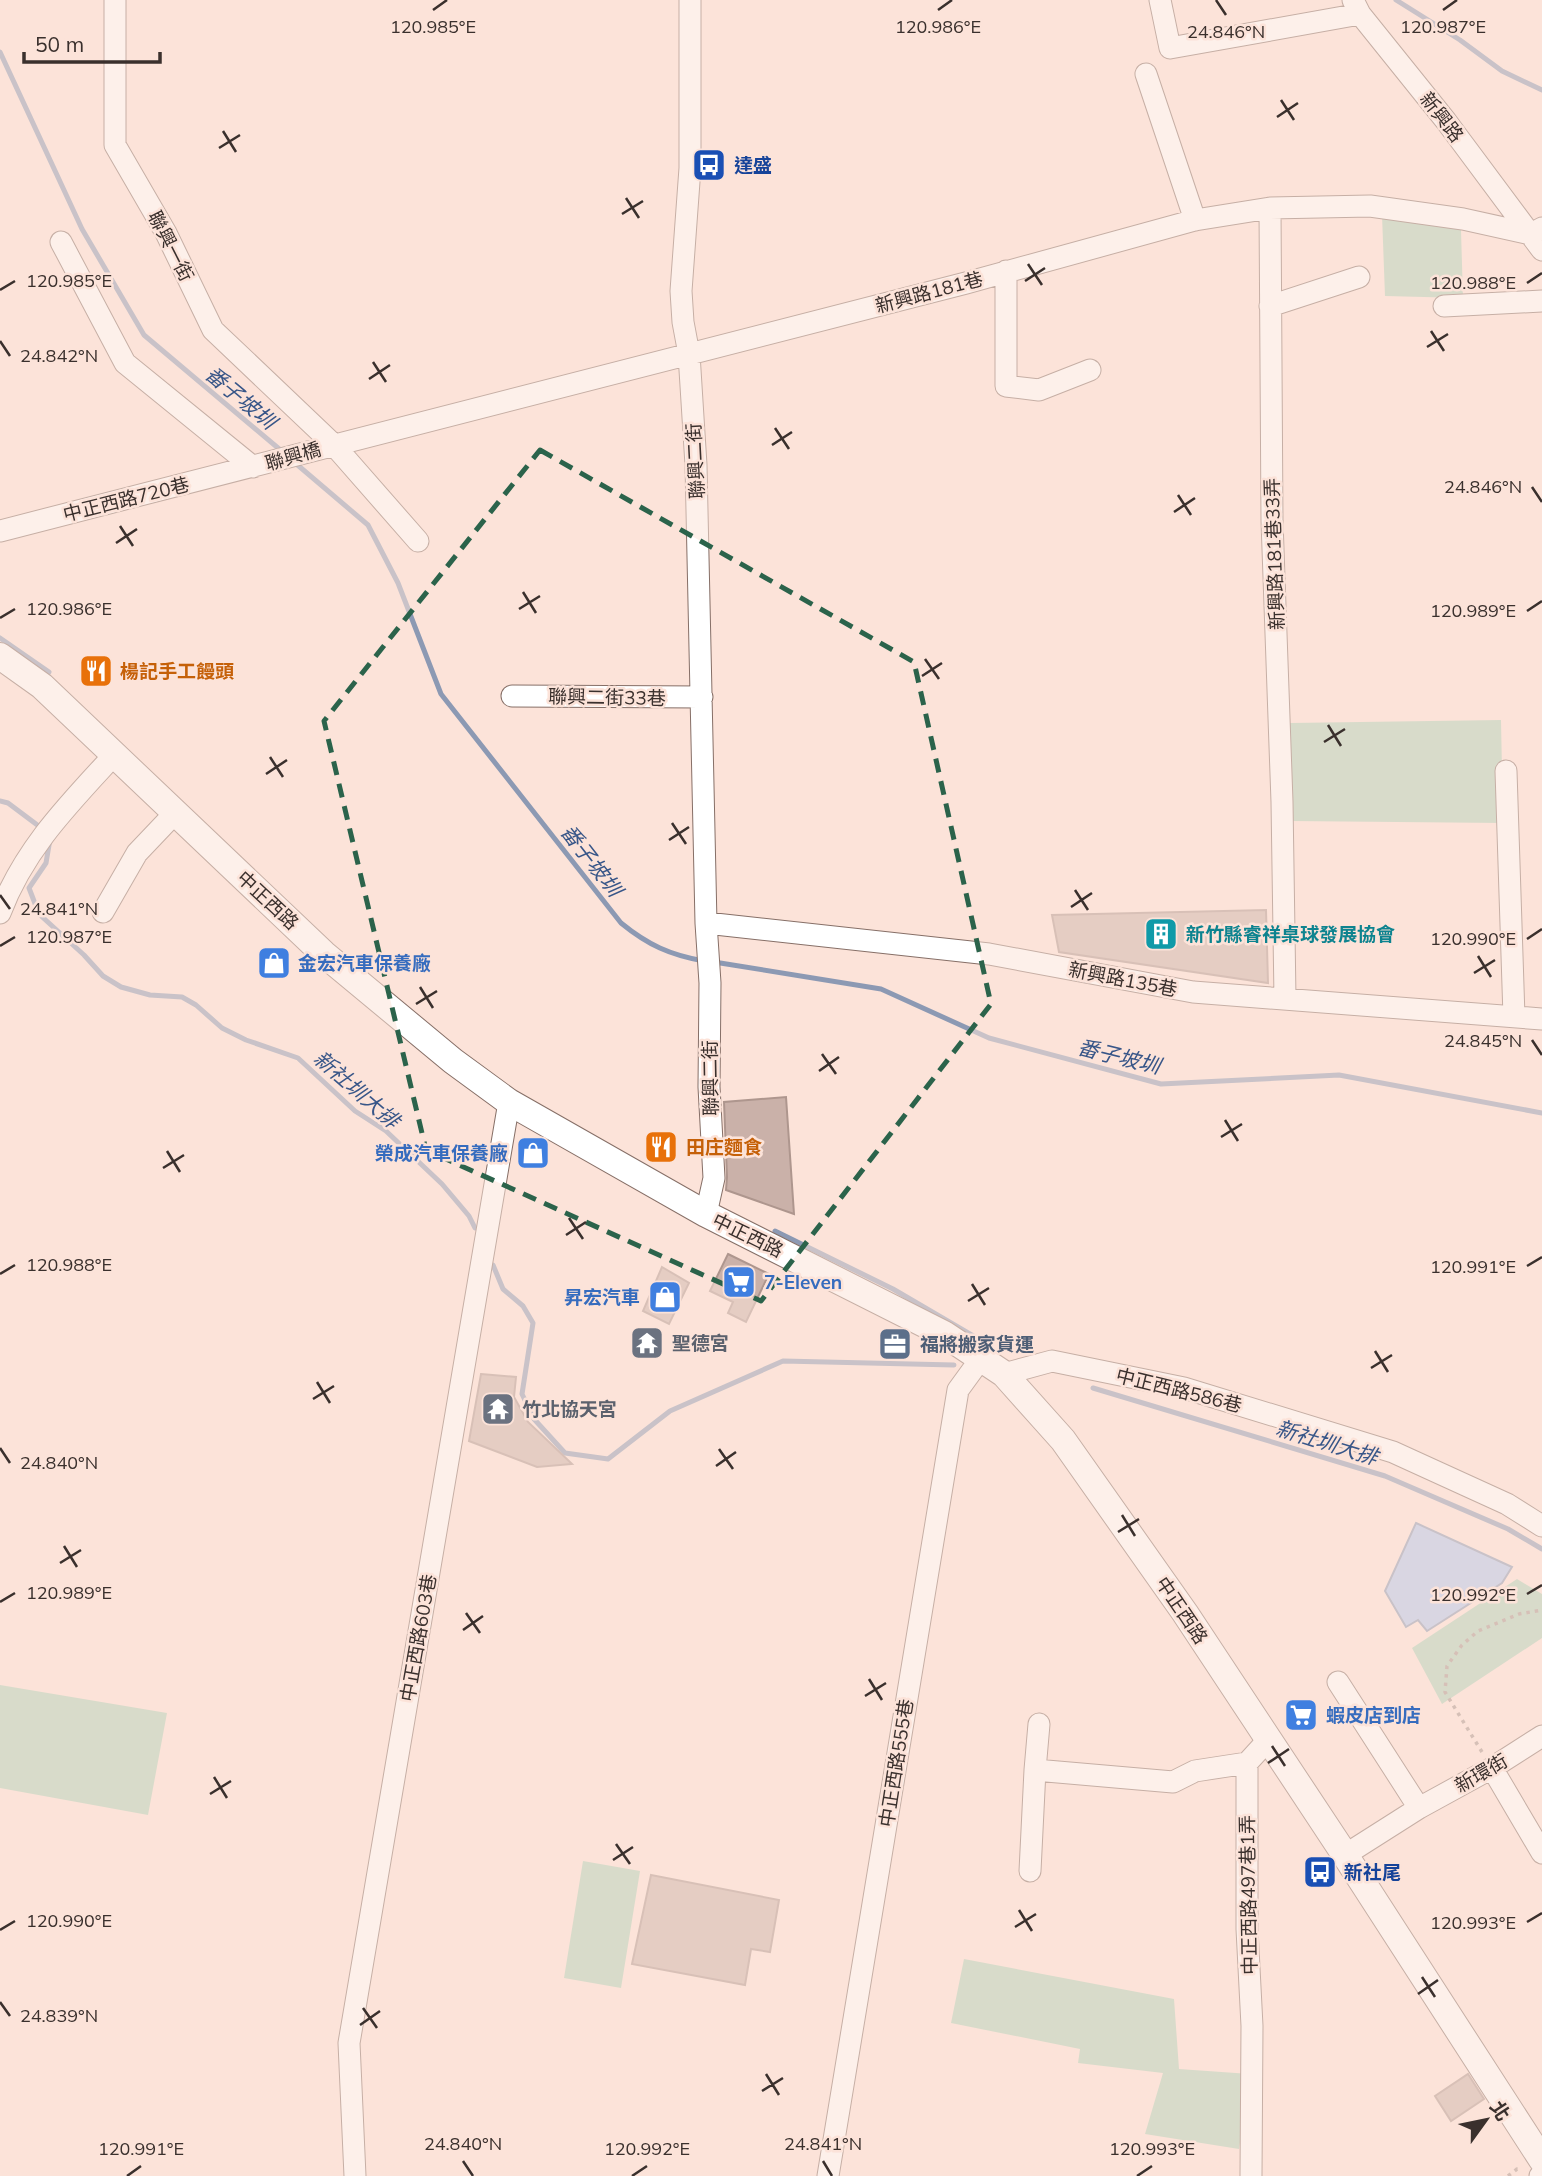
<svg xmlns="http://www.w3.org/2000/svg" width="1542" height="2176" font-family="Mulish,'Noto Sans TC',sans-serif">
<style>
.green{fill:#aed0b9}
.water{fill:#afc6ed;stroke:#8c99b3;stroke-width:2}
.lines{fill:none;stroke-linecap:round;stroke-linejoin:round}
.stream{stroke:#8c99b3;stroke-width:5}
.building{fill:#cab1a9;stroke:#ae968e;stroke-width:2}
.minor-casing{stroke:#866f67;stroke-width:23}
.major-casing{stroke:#866f67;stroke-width:28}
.path{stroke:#a9968f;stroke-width:3.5;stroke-dasharray:3.5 5;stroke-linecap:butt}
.minor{stroke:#fff;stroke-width:21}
.major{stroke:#fff;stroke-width:26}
.marked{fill:none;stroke:#2b634b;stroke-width:5;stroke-dasharray:14 9;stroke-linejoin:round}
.ticks{fill:none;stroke:#3a302d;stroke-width:2.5}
.labels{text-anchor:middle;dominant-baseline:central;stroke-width:5;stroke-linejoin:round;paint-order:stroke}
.street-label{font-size:19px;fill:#3a302d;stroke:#fce3d9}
.transit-label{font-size:19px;font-weight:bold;fill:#164399;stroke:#fce3d9;text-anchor:start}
.food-label{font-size:19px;font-weight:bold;fill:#c56008;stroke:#fce3d9;text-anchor:start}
.culture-label{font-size:19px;font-weight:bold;fill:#0d838f;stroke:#fce3d9;text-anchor:start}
.shop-label{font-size:19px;font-weight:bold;fill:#366cbe;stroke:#fce3d9;text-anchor:start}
.worship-label{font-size:19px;font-weight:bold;fill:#5b616d;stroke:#fce3d9;text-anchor:start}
.service-label{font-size:19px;font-weight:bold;fill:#4e5e75;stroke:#fce3d9;text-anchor:start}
.water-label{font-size:21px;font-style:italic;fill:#385688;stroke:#fce3d9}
.ticks-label{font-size:18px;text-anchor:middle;fill:#3a302d;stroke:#fce3d9;stroke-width:5;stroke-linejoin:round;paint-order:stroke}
</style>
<rect width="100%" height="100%" fill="#fce3d9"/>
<path class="green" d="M1382,215L1461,230L1463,298L1385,296Z
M1501,720L1503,823L1290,821V723Z
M1517,1579L1542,1594V1638L1442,1704L1412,1648Z
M0,1685L167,1713L148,1815L0,1788Z
M583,1861L640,1871L621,1988L564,1978Z
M964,1959L1174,1999L1179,2069L1250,2074L1239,2149L1145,2134L1163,2073L1078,2063L1080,2049L951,2023Z"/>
<path class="water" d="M1416,1523L1512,1567L1502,1583L1427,1631L1418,1620L1406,1627L1385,1591Z"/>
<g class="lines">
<path class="stream" d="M1396,0L1460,40L1502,71L1542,90
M0,52L82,229L144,335L284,453
M294,462L368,525L398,583L441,694L621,923C648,945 670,955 704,961
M0,638L49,672
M0,801L8,803L44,830
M50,839L46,863L29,888L39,914L84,955L103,976L121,987L150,995L182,997L196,1005L222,1028L246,1040L298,1058L355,1111L386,1131L442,1184L469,1216L475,1228
M714,962L881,989L989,1038L1161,1084L1339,1075L1542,1113
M775,1231L893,1289L987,1344
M493,1265L503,1289L523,1306L533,1323L522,1394L534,1419L565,1453L608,1459L670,1411L783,1361L954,1365
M1093,1388L1385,1476L1508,1529L1542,1549"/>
</g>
<path class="building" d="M1266,910L1268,983L1059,952L1052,915Z
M786,1097L794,1214L726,1190L727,1177L724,1102Z
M728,1254L769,1274L746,1322L728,1313L733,1302L710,1291Z
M662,1267L689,1283L669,1324L643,1311Z
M481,1374L516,1377L514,1397L528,1422L572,1464L537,1467L469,1441Z
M651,1875L779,1900L770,1952L751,1949L745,1985L632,1964Z
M1468,2074L1484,2099L1451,2121L1435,2096Z"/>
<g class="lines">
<defs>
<path id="minor" d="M115,0V145L166,233L213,330L333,444L418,541
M690,0V168L681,291L683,322L689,354L696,465L706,923L710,983L709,1087L714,1178L706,1214
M1160,0L1170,48L1360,14
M1353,0L1360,14L1446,121L1542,250
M1146,74L1195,220
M1270,208L1272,521L1282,802L1285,998
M61,242L125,363L253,467
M1006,271V386L1039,390L1090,370
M1270,306L1359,277
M1444,306L1542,301
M0,531L966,283L1195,220L1270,208L1370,206L1463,219L1531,234L1542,228
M512,696L702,697
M1506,771L1514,1017
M103,912L137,853L175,813
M0,913C24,849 69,804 114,755
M706,923L989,954L1193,992L1542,1019
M1004,1374L1052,1361L1184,1388L1393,1452L1507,1504L1542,1526
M1338,1682L1419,1808
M1247,1763V1929L1252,2026L1251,2176
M1492,1768L1542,1853
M1035,1770L1173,1782L1195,1771L1247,1763L1268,1740
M1345,1855L1419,1808L1492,1768L1542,1736
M1030,1871L1035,1770L1039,1724
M355,2176L349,2043L509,1102
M828,2176L958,1390L982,1357
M1540,2176L1542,2174"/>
<path id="major" d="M0,656L42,686L324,954L453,1061L509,1102L706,1214L944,1334L1004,1374L1063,1440L1185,1613L1345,1855L1542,2160"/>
</defs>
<use href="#minor" class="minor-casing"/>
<use href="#major" class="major-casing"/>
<path class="path" d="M1482,1752L1445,1692L1447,1666L1462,1645L1478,1631L1519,1614L1542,1610
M1508,2176L1517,2169H1522"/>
<use href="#minor" class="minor"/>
<use href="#major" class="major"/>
</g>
<path d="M0 0H1542V2176H0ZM540,450L914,662L991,1004L761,1301L426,1150L324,721Z" fill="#fce3d9" fill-opacity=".55" fill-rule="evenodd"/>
<path class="marked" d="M540,450L914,662L991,1004L761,1301L426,1150L324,721Z"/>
<path class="ticks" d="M1216,0L1226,15M433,10L447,0M938,10L952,0M1443,10L1457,0M1281,100L1294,120M1277,117L1298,103M223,131L236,152M219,148L240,135M626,198L639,218M622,214L643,201M1028,264L1042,285M1025,281L1045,268M1527,283L1542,273M0,290L15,281M1431,331L1444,351M0,341L10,356M1427,347L1448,334M373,362L386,382M369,379L390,365M775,428L789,449M772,445L792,432M1532,487L1542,502M1178,495L1191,515M1174,512L1195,498M120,526L133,546M116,543L137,529M523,592L536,613M519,609L540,596M1527,611L1542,601M0,618L15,609M925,659L939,679M922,676L942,663M1328,725L1341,746M1324,742L1345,729M270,757L283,777M266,774L287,760M672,823L686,844M669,840L689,827M1075,890L1088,910M0,895L10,909M1071,907L1092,893M1527,939L1542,929M0,946L15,937M1478,956L1491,977M1474,973L1495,960M420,987L433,1008M416,1004L437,991M1532,1040L1542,1055M822,1054L836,1074M819,1071L839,1057M1225,1120L1238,1141M1221,1137L1242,1124M167,1151L180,1172M163,1168L184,1155M569,1218L583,1239M566,1235L586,1222M1527,1266L1542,1257M0,1274L15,1265M972,1284L985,1305M968,1301L989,1288M1375,1351L1388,1372M1371,1368L1392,1355M317,1382L330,1403M313,1399L334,1386M0,1448L10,1463M719,1449L733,1469M716,1466L736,1452M1122,1515L1135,1536M1118,1532L1139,1519M64,1546L77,1567M60,1563L81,1550M1527,1594L1542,1585M0,1602L15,1593M466,1613L480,1633M463,1630L483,1616M869,1679L882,1700M865,1696L886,1683M1272,1746L1285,1766M1268,1763L1289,1749M214,1777L227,1798M210,1794L231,1781M616,1844L630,1864M613,1860L633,1847M1019,1910L1032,1931M1527,1922L1542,1913M1015,1927L1036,1914M0,1930L15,1921M1422,1977L1435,1997M1418,1994L1438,1980M0,2002L10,2016M363,2008L377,2028M360,2025L380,2011M766,2074L779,2095M762,2091L783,2078M463,2161L473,2176M823,2161L832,2176M127,2176L141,2166M632,2176L647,2166M1137,2176L1152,2166"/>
<defs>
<symbol id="bus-square" viewBox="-11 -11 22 22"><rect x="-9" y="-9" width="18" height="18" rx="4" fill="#1a4fb4" stroke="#fce3d9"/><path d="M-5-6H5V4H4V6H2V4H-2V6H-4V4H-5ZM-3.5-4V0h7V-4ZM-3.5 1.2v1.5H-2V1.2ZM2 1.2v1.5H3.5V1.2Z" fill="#fff"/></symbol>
<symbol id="restaurant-square" viewBox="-11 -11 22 22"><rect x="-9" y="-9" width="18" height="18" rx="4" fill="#e8710a" stroke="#fce3d9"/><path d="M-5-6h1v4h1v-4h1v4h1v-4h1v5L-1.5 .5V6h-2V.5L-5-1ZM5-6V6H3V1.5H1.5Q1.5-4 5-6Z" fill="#fff"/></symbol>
<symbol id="building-square" viewBox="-11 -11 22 22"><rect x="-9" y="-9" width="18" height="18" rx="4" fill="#0f9aa8" stroke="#fce3d9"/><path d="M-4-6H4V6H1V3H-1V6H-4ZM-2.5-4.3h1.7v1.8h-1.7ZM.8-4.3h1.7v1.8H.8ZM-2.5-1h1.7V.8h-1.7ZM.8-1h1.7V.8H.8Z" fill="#fff"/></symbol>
<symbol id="shop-square" viewBox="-11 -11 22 22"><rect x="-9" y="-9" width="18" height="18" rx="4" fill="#3f7fe0" stroke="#fce3d9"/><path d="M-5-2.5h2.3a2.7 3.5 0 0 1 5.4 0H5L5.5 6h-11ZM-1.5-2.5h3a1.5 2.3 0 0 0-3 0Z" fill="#fff"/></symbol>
<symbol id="supermarket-square" viewBox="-11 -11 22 22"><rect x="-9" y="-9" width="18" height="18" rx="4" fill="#3f7fe0" stroke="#fce3d9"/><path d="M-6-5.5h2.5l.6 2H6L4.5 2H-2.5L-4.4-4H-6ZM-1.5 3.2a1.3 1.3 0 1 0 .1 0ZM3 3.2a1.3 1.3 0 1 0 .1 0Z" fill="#fff"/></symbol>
<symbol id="temple-square" viewBox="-11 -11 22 22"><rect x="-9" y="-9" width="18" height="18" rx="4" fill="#6b7280" stroke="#fce3d9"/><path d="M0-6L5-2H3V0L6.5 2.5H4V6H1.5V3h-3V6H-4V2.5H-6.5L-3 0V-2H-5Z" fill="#fff"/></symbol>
<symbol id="office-square" viewBox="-11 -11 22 22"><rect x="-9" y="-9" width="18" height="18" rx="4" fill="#5c6f8a" stroke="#fce3d9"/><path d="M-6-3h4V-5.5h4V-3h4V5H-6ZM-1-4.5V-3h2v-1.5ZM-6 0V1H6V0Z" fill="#fff"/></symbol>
</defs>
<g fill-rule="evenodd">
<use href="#bus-square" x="690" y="146" width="38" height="38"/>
<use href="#restaurant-square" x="77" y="652" width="38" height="38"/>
<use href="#building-square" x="1142" y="915" width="38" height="38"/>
<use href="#shop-square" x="255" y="944" width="38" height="38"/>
<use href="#restaurant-square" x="642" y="1128" width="38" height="38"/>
<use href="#shop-square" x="514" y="1134" width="38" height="38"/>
<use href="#supermarket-square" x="720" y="1263" width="38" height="38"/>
<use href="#shop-square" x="646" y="1278" width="38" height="38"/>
<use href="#temple-square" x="628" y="1324" width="38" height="38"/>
<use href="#office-square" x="876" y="1325" width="38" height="38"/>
<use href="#temple-square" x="479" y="1390" width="38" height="38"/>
<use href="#supermarket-square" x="1282" y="1696" width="38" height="38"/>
<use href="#bus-square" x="1301" y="1853" width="38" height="38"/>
</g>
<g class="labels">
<g class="street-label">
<text transform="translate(1442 117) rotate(52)">新興路</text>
<text transform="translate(171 246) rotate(63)">聯興一街</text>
<text transform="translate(929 292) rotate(-15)">新興路181巷</text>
<text transform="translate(293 456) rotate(-16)">聯興橋</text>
<text transform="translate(695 461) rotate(-93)">聯興二街</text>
<text transform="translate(126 499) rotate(-14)">中正西路720巷</text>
<text transform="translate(1274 554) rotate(-92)">新興路181巷33弄</text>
<text transform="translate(607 697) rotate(1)">聯興二街33巷</text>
<text transform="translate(268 900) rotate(43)">中正西路</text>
<text transform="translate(1123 979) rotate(11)">新興路135巷</text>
<text transform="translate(710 1078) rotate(-91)">聯興二街</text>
<text transform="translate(748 1235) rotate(26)">中正西路</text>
<text transform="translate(1179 1390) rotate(14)">中正西路586巷</text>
<text transform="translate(1182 1610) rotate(56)">中正西路</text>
<text transform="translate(418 1638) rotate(-80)">中正西路603巷</text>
<text transform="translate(896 1763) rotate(-81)">中正西路555巷</text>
<text transform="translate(1481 1773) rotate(-30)">新環街</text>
<text transform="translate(1248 1895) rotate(-91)">中正西路497巷1弄</text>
</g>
<g class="transit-label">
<text x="734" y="165">達盛</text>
<text x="1344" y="1872">新社尾</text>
</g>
<g class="food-label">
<text x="120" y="671">楊記手工饅頭</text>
<text x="686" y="1147">田庄麵食</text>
</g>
<g class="culture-label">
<text x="1186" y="934">新竹縣睿祥桌球發展協會</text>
</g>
<g class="shop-label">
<text x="298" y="963">金宏汽車保養廠</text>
<text x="508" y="1153" text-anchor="end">榮成汽車保養廠</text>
<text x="764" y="1282">7-Eleven</text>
<text x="640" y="1297" text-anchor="end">昇宏汽車</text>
<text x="1326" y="1715">蝦皮店到店</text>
</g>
<g class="worship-label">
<text x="672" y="1343">聖德宮</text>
<text x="522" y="1409">竹北協天宮</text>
</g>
<g class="service-label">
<text x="920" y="1344">福將搬家貨運</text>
</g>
<g class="water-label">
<text transform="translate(241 397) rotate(40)">番子坡圳</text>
<text transform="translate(592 860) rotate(52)">番子坡圳</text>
<text transform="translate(1119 1056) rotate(14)">番子坡圳</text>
<text transform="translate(357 1089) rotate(41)">新社圳大排</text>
<text transform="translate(1327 1442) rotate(17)">新社圳大排</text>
</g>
</g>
<g class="ticks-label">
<text x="433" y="33">120.985°E</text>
<text x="938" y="33">120.986°E</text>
<text x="1443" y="33">120.987°E</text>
<text x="1226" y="38">24.846°N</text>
<text x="69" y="287">120.985°E</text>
<text x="1473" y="289">120.988°E</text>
<text x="59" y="362">24.842°N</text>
<text x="1483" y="493">24.846°N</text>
<text x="69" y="615">120.986°E</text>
<text x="1473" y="617">120.989°E</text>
<text x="59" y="915">24.841°N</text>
<text x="69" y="943">120.987°E</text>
<text x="1473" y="945">120.990°E</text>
<text x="1483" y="1047">24.845°N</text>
<text x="69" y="1271">120.988°E</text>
<text x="1473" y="1273">120.991°E</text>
<text x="59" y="1469">24.840°N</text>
<text x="69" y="1599">120.989°E</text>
<text x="1473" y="1601">120.992°E</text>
<text x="69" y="1927">120.990°E</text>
<text x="1473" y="1929">120.993°E</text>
<text x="59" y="2022">24.839°N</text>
<text x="463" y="2150">24.840°N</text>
<text x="823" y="2150">24.841°N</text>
<text x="141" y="2155">120.991°E</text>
<text x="647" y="2155">120.992°E</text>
<text x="1152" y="2155">120.993°E</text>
</g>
<g transform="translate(1486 2120) rotate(57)" stroke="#fce3d9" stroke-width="5" paint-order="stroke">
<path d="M0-5L12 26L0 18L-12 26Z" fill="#3a302d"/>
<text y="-10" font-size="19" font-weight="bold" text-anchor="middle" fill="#3a302d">北</text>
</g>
<path d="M24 52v10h136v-10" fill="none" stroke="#3a302d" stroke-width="3.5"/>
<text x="35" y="52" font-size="21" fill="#3a302d" stroke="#fce3d9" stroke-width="5" paint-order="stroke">50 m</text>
</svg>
